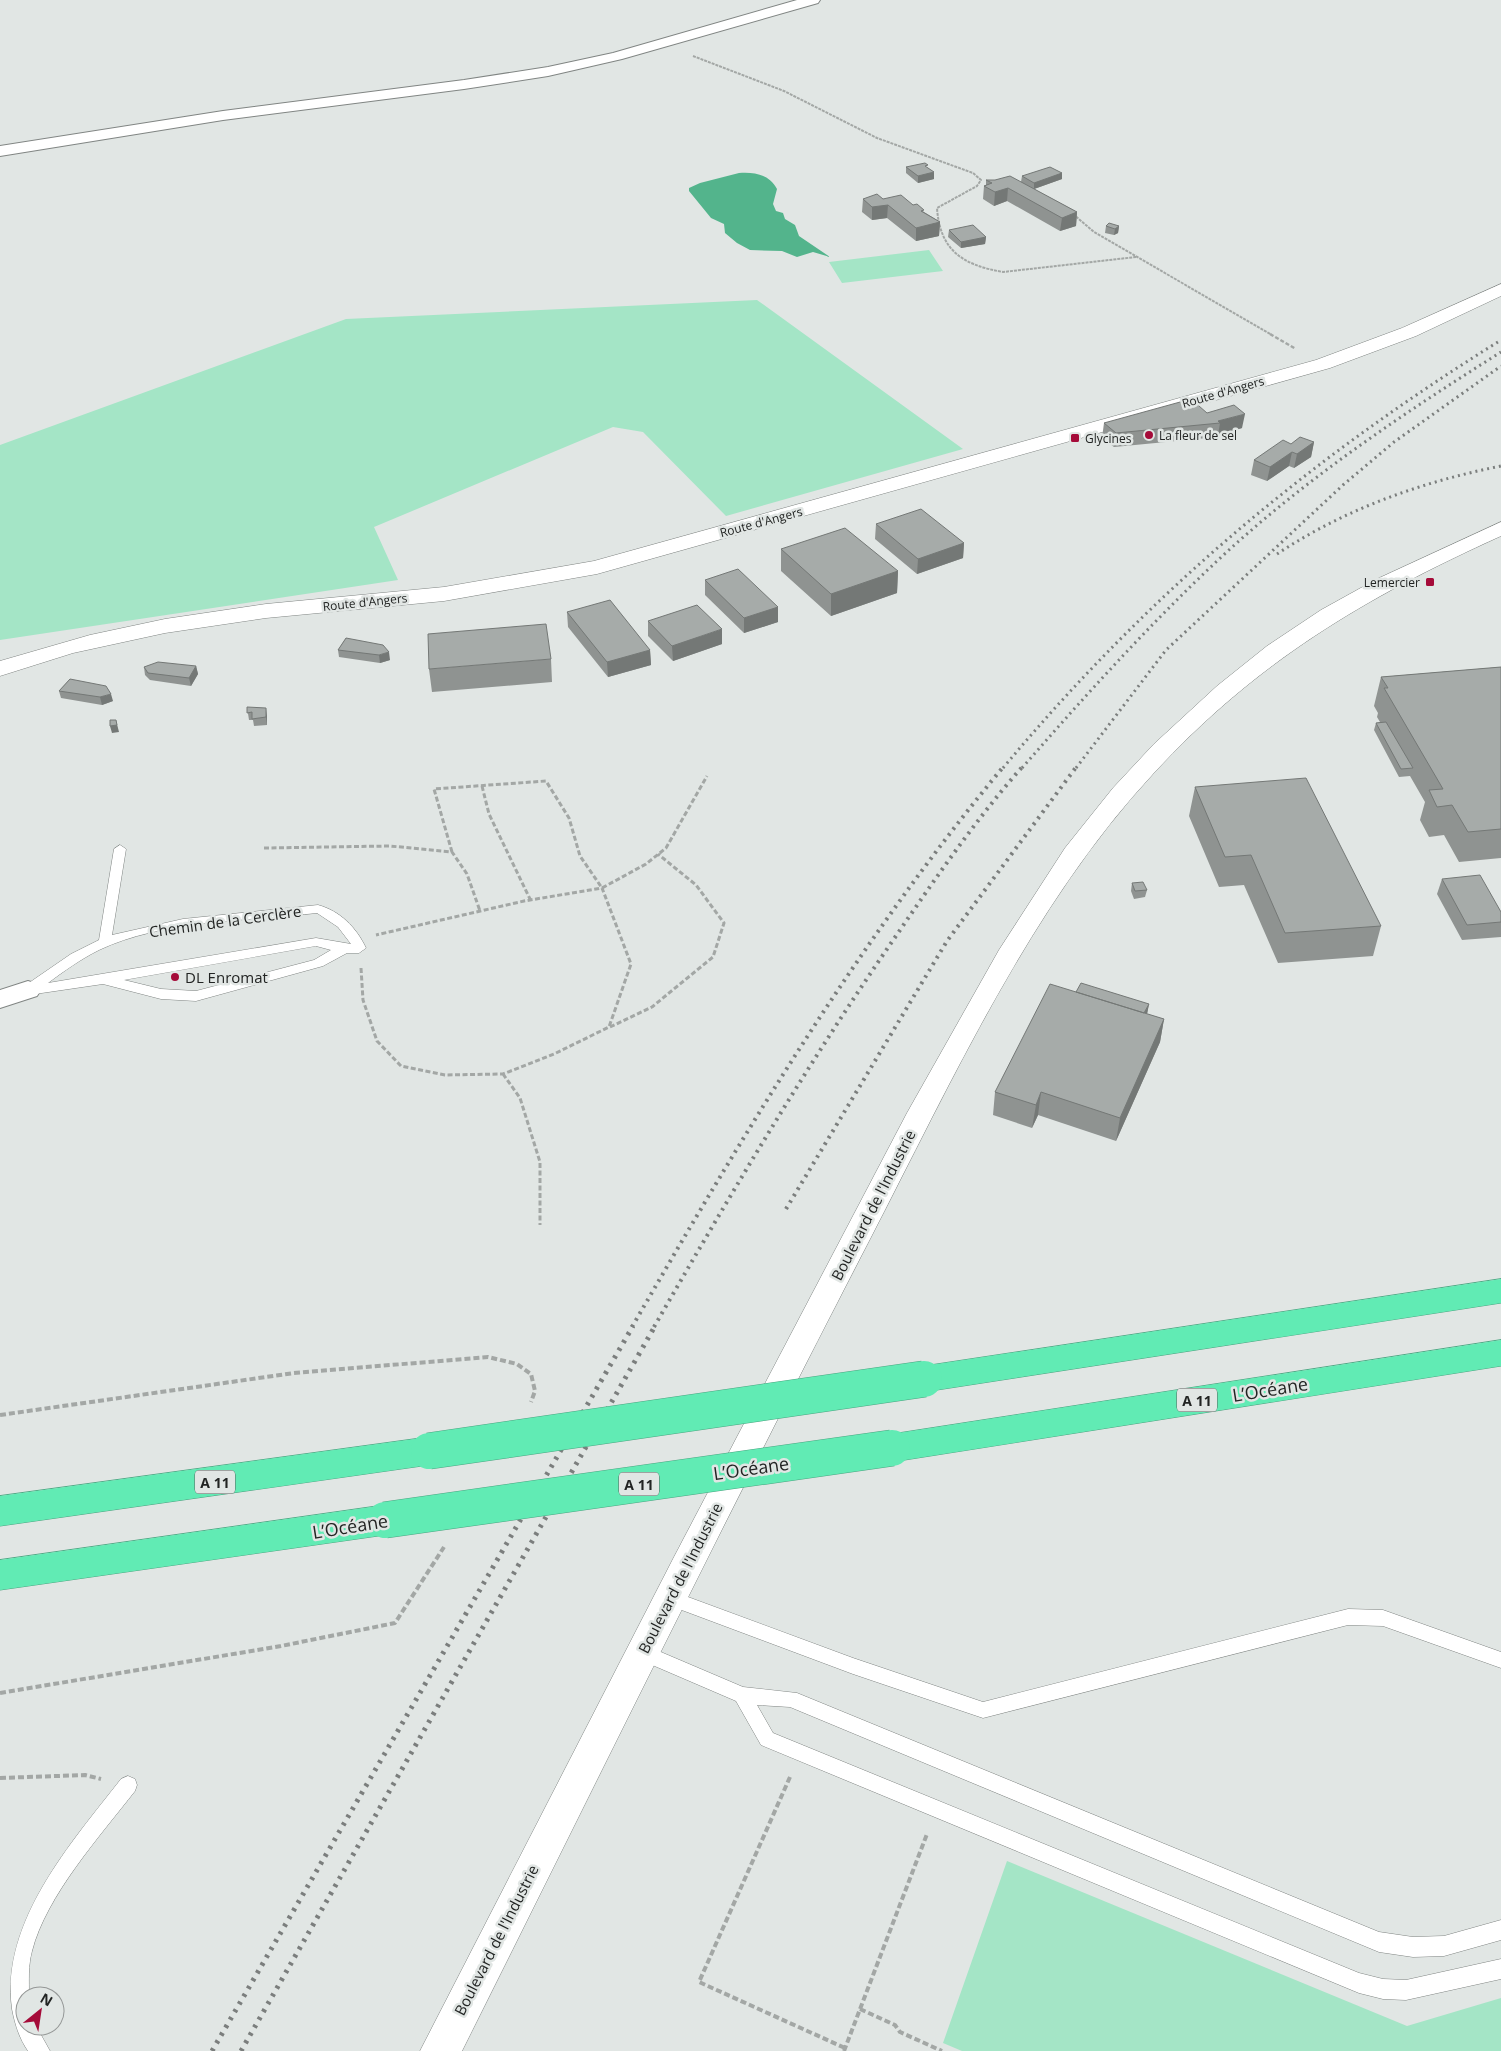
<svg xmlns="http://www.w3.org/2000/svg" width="1501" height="2051" font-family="'Open Sans',sans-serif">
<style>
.green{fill:#a4e5c6}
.water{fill:#53b48c}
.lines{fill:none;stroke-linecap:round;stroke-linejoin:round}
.service-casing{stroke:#808583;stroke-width:1}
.minor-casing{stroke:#808583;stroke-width:2}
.tertiary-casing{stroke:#808583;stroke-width:1}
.motorway-casing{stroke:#4ba581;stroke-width:1}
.path-far3{stroke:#a3a7a5;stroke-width:2;stroke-dasharray:3 1;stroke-linecap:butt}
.path-far2{stroke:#a3a7a5;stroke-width:2.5;stroke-dasharray:4 2;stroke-linecap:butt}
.path-far1{stroke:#a3a7a5;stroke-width:3;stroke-dasharray:5 2.5;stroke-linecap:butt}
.path{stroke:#a3a7a5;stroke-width:4;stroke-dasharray:6 3;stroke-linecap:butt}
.service{fill:#fff;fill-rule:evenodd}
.minor{fill:#fff;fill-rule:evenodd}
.tertiary{fill:#fff;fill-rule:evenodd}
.motorway{fill:#61ebb4;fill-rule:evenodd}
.rail-far2{stroke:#7b7e7d;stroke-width:3;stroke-dasharray:2 4;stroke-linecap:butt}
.rail-far1{stroke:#7b7e7d;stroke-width:4;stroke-dasharray:2.5 5;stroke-linecap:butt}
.rail{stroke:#7b7e7d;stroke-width:5;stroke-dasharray:3 6;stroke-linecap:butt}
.motorway-bridge-casing{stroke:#4ba581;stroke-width:37;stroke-linecap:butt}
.motorway-bridge{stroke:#61ebb4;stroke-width:36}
.wall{fill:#8f9391}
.shaded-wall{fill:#747876}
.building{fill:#a6aba9;stroke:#747876}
.poi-dot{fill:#a50b39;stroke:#e1e6e4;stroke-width:2}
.labels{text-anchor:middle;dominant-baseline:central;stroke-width:5;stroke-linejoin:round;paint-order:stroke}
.far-street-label{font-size:12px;fill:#222423;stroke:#e1e6e4}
.far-poi-label{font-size:12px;fill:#222423;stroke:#e1e6e4;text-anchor:start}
.shield{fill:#e1e6e4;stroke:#5b5e5d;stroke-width:1}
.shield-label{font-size:14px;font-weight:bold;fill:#222423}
.street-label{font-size:15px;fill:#222423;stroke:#e1e6e4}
.poi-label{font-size:15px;fill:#222423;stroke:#e1e6e4;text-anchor:start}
.near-street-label{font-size:18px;fill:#222423;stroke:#e1e6e4}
</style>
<rect width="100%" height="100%" fill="#e1e6e4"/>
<path class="green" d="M929,250L943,271L842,283L829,262Z
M757,300L963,449L726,516L643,432L613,427L374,527L398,580L0,640V445L346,319Z
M1007,1861L1407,2026L1501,1998V2051H962L943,2043Z"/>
<path class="water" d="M739,173C754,172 769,174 777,189L773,204L776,211L783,213L785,219L795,225L799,236L830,257L813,252L797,257L782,251L750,250L737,243L725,233L724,224L711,218L689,191V188L700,183Z"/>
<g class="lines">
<defs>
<path id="service" d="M120,845L126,849L112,935L183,919L318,905C340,911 356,927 366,948L359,953H347L323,966L196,1001L161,999L103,984L28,995L23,993L21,990L23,987L71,954L99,940L114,849ZM317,913L338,927L351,944L316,938L48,983C64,971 81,959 99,950C162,920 248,921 317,913ZM316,946L331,950L314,960L196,991L161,989L124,980Z
M669,1590L853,1658L983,1702L1348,1609L1383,1610L1501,1652V1668L1383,1626L1348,1625L983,1718L853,1674L663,1603L660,1598L663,1593Z
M642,1644L743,1687L797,1693L1379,1932L1413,1937L1444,1936L1501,1920V1940L1444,1956L1413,1957L1379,1952L790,1707L757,1705L773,1733L1359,1973L1383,1979L1406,1980L1501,1959V1979L1406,2000L1383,1999L1359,1993L761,1745L736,1701L636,1658L633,1652L636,1646Z
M128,1776L135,1779L137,1785L135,1791C100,1836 46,1896 32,1951C28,1965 29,1981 29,1996H25V2026H36L50,2051H28C19,2038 15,2024 12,2009C0,1922 72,1842 121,1779Z"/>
<path id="minor" d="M797,0H820L818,3L622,59L548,76L464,89L223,120L0,156V146L223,111L464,80L548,67L613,53Z
M28,981L37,984L41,990L37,996L0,1008V990Z"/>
<path id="tertiary" d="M1501,284V296L1416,336L1330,368L597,574L444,601L266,618L165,633L73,653L0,676V661L90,635L165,619L266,604L444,587L594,561L1316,360L1402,328Z
M1501,522V536C1364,598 1256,662 1153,774C1031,905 951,1083 869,1241C730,1509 597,1781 462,2051H420L674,1557L907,1113L999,950L1065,848L1113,788L1154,744L1217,686L1267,646L1321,610L1377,579Z"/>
<path id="motorway" d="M1501,1279V1303L924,1392L913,1388L908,1379L913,1370L924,1366Z
M1501,1340V1366L892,1462L880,1458L876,1448L880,1438L892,1434Z
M429,1437L441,1441L445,1451L441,1461L429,1465L0,1526V1496Z
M385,1505L397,1510L402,1520L397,1530L385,1535L0,1590V1560Z"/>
</defs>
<use href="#service" class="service-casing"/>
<use href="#minor" class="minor-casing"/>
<use href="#tertiary" class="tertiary-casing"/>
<use href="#motorway" class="motorway-casing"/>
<path class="path-far3" d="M693,56L784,91L877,138L973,173L981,180L977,186L937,208C940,251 963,265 1003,272L1136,257
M1073,214L1094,232L1272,335"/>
<path class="path-far2" d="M1270,334L1296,349"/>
<path class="path-far1" d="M482,786L489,814L530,899
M264,848L390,846L452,852L467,874L480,911
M452,852L434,789L546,781L569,818L580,856L602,888L646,864L666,848L707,776
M361,968L363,1000L377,1041L401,1066L445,1075L503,1074L554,1054L609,1027L631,964L602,888L524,901L376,935
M610,1027L652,1007L713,957L724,923L696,885L658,854
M503,1074L520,1098L540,1162V1225"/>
<path class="path" d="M0,1415L294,1373L488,1357L517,1364L531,1374L535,1391L531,1402
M0,1693L281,1646L395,1623L444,1547
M790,1777L699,1982L845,2048
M0,1778L85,1775L101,1779
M860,2009L895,2025L900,2032L942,2051
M844,2051L927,1834"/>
<use href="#service" class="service"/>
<use href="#minor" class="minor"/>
<use href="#tertiary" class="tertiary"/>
<use href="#motorway" class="motorway"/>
<path class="rail-far2" d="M1277,554C1345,509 1421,482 1501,466
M1003,768C1149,593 1308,460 1501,340
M1022,768C1084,697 1147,627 1216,562C1302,481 1401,415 1501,352
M1076,768L1166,650L1343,485L1394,442L1501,366"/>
<path class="rail-far1" d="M786,1209L947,941L1077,766
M632,1327C744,1133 860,939 1004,766
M654,1327C731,1193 810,1060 898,933C937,876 977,818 1023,766"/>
<path class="rail" d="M212,2051L633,1326
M241,2051L655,1326"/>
<defs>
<path id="motorway-bridge" d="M429,1451L924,1379
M385,1520L892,1448"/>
</defs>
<use href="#motorway-bridge" class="motorway-bridge-casing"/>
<use href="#motorway-bridge" class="motorway-bridge"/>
</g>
<path class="wall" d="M906,167L928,168L934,179L918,183L906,173Z
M1062,173V179L1034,189L1077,212L1076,226L1060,231L1007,201L994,206L983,199L984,186L986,185V180L1021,182L1022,176Z
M863,199H883L913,205L940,222L939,236L916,241L887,218L872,220L862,212Z
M1106,226H1119L1118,233L1114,235L1105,233Z
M949,230L986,237L985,244L961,248L948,237Z
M1207,413L1242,428L1218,435V437L1114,447L1102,438L1104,423Z
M1314,442L1311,457L1294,468L1289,466L1267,481L1251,475L1254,460L1291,444Z
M876,524L964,543L963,558L917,574L875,539Z
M781,549L898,571L897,593L831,616L781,571Z
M705,580L778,607V622L744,633L705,595Z
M567,612L650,650L651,665L608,677L568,627Z
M648,621L722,644L673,661L648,636Z
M346,638L390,660L380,663L339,657L338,650Z
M551,659L552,682L432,692L429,669Z
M196,666L198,674L191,686L150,680L145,675L144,667Z
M1501,667V858L1459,862L1444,835L1429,837L1420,820L1425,802L1410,776L1399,777L1374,730L1376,723L1380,722L1377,717L1378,713L1374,706L1381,677Z
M70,679L113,701L102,705L61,698L59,691Z
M247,707L267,716V725L254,726L253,720H249Z
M1195,787L1381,926L1373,956L1278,963L1244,885L1219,887L1189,816Z
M1442,879L1501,912V937L1462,940L1437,894Z
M1132,883L1147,890L1145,897L1134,899L1131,891Z
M1076,992L1149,1004L1147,1014L1164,1019L1160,1042L1116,1141L1038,1115L1032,1128L993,1115L995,1092Z"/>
<path class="shaded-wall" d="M934,172V179L918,183V176Z
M1062,173V179L1034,189V183Z
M1008,188L1007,201L994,206L995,192Z
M888,205L887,218L872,220V207Z
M1077,212L1076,226L1060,231L1062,218Z
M940,222L939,236L916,241V228Z
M1119,226L1118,233L1114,235L1115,229Z
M986,237L985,244L961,248V242Z
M1245,414L1242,428L1218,435L1220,423L1218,421Z
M1314,442L1311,457L1294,468L1297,454Z
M1292,452L1289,466L1267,481L1270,467Z
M964,543L963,558L917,574L918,559Z
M898,571L897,593L831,616V594Z
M778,607V622L744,633V618Z
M722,629V644L673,661L672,646Z
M650,650L651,665L608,677L607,662Z
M389,652L390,660L380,663L379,655Z
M196,666L198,674L191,686L189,678Z
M111,694L113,701L102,705L100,697Z
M266,708L267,716V725L266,717Z
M116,720L119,732L112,733L110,726Z
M1149,1004L1146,1019L1141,1020Z
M1164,1019L1160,1042L1116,1141L1120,1118Z
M1041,1092L1038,1115L1032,1128L1036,1105Z"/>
<path class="building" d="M925,163L928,165L925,166L934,172L918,176L906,167Z
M1050,167L1062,173L1034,183L1022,176Z
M1010,176L1077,212L1062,218L1008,188L995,192L984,186L992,183L986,180H995Z
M877,194L883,199L901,195L913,205L917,204L924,210L921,211L940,222L916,228L888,205L872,207L863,199Z
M1109,223L1119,226L1115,229L1106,226Z
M973,225L986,237L961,242L949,230Z
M1191,399L1207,413L1234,405L1245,414L1218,421L1220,423L1116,433L1104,423Z
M1300,437L1314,442L1297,454L1292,452L1270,467L1254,460L1283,440L1291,444Z
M921,509L964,543L918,559L876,524Z
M845,528L898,571L831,594L781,549Z
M738,569L778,607L744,618L705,580Z
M610,600L650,650L607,662L567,612Z
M697,605L722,629L672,646L648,621Z
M546,624L551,659L429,669L428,634Z
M346,638L383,645L389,652L379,655L338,650Z
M158,662L196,666L189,678L148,673L144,667Z
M1501,667V829L1468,832L1452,805L1437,807L1429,790L1443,789L1384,688H1388L1381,677Z
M70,679L106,686L111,694L100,697L59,691Z
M247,707L266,708V717L252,719V712L247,713Z
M110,720H116L117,725L110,726Z
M1386,722L1413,768L1401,769L1376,723Z
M1306,778L1381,926L1285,933L1251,855L1225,857L1195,787Z
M1480,875L1501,912V922L1467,925L1442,879Z
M1143,882L1147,890L1135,891L1132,883Z
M1081,983L1149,1004L1144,1013L1076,992Z
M1050,984L1164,1019L1120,1118L1041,1092L1036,1105L995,1092Z"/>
<g class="poi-dot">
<circle cx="1149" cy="435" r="5"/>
<rect x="1070" y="433" width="10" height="10" rx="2.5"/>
<rect x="1425" y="577" width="10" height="10" rx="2.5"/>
<circle cx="175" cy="977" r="5"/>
</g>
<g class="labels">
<g class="far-street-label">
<text transform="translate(1223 392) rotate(-16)">Route d'Angers</text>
<text transform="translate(761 522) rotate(-15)">Route d'Angers</text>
<text transform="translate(365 602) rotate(-6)">Route d'Angers</text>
</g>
<g class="far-poi-label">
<text x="1159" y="435">La fleur de sel</text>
<text x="1085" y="438">Glycines</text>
<text x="1420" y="582" text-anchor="end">Lemercier</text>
</g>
<g class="shield">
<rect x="1177" y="1388.5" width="40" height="23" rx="4"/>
<rect x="195" y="1470.5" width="40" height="23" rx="4"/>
<rect x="619" y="1472.5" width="40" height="23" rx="4"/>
</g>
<g class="shield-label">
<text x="1197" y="1400">A 11</text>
<text x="215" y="1482">A 11</text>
<text x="639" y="1484">A 11</text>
</g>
<g class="street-label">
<text transform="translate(225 921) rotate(-8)">Chemin de la Cerclère</text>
<text transform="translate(873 1205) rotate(-63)">Boulevard de l'Industrie</text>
<text transform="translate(680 1578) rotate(-63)">Boulevard de l'Industrie</text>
<text transform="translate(496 1940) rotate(-63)">Boulevard de l'Industrie</text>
</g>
<g class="poi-label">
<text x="185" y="977">DL Enromat</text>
</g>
<g class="near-street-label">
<text transform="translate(1270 1389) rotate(-9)">L’Océane</text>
<text transform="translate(751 1468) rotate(-8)">L’Océane</text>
<text transform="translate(350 1526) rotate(-9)">L’Océane</text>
</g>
</g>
<g transform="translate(40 2011) rotate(30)"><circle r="24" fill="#e1e6e4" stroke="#959897"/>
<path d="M0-4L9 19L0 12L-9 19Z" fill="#a50b39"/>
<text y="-8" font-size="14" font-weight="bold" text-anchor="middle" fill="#222423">N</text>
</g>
</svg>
